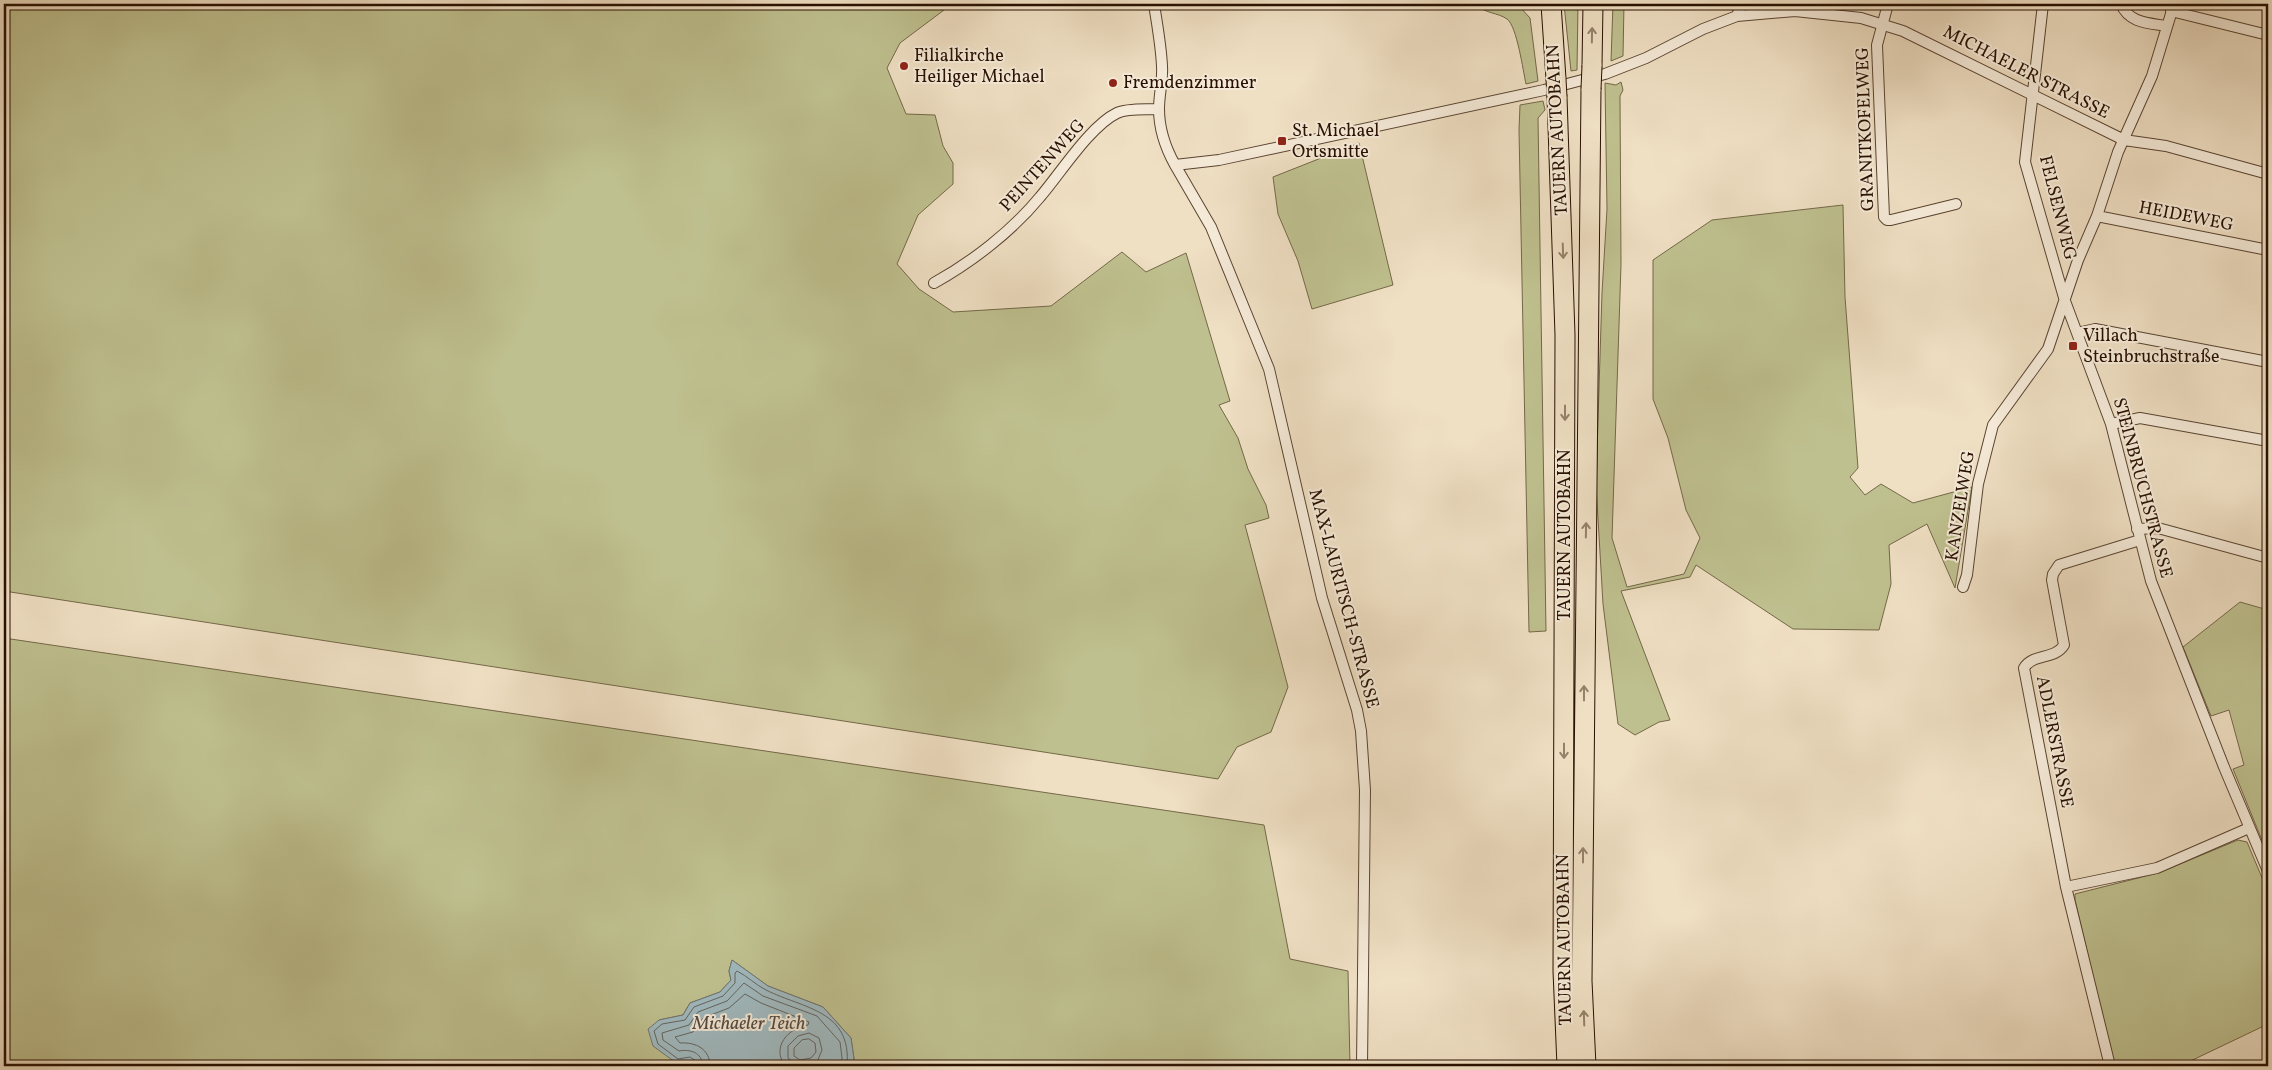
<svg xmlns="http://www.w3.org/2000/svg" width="2272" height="1070" font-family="Vollkorn,serif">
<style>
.green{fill:#bfc08f;stroke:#746848}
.water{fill:#a0b9bf;stroke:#707573}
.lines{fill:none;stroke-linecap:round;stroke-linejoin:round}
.shore{stroke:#646460;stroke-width:1}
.minor-casing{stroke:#5a4431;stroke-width:12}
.motorway-casing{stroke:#281000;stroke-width:21}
.minor{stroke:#f5ead8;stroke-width:10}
.motorway{stroke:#efdfc3;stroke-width:19}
.motorway-bridge-casing{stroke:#281000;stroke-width:21;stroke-linecap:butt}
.motorway-bridge{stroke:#efdfc3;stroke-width:19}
.oneway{stroke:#95826b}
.poi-dot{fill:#8f2418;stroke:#f5ead8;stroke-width:2}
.labels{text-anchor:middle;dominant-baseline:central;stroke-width:4;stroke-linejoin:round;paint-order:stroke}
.poi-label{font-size:18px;fill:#281000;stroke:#f5ead8;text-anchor:start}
.street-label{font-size:18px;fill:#281000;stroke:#f5ead8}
.water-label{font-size:19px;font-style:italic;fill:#524b43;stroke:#f5ead8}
</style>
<rect width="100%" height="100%" fill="#efdfc3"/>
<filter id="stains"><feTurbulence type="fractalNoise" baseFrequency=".004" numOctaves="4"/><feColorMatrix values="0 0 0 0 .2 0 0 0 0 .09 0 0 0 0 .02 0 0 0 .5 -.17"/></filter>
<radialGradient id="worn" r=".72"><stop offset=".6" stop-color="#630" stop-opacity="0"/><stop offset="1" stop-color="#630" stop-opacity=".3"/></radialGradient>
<path class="green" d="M4,4H952L900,43L887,68L906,114L935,115L943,146L953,163V184L918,215L897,264L919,289L953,312L1051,306L1122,252L1146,272L1186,253L1230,401L1219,405L1238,438L1248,469L1266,505L1269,518L1245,525L1288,687L1271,732L1237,747L1218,779L4,591Z
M1476,4H1509L1519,6L1530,18L1538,81L1526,84C1523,71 1517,26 1507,19C1497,12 1485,14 1476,4Z
M1564,4H1578L1577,70L1571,71Z
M1613,4H1624L1623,56L1611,61Z
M1621,82L1623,90L1620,96L1621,264L1612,538L1627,587L1684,574L1700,538L1686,510L1668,438L1653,399V260L1712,220L1843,205L1845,297L1858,468L1850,477L1865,495L1881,484L1913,503L1972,487L1955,588L1927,524L1889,545L1891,584L1879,630L1793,629L1696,565L1690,577L1621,591L1670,720L1659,722L1635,735L1618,724L1603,604L1596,484L1602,293L1607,209L1605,83L1616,85Z
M1543,101L1545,110L1538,118L1546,631L1529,632L1519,130L1520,105Z
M1359,143L1393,285L1312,309L1298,261L1278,214L1273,177Z
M2240,602L2268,610V855L2233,769L2244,765L2229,710L2211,716L2183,647Z
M4,638L1264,825L1290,959L1348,971L1350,1066H851L854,1059L851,1038L823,1007L768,986L732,960L729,971L731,980L720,992L690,1003L683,1015L659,1020L687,1061L694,1066H4Z
M2238,840L2247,842L2268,892V1024L2180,1066H2114L2075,900V894L2158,873Z"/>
<path class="water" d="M732,960L768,986L823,1007L851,1038L854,1059L851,1066H694L687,1061L679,1065L653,1046L648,1029L659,1020L683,1015L690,1003L720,992L731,980L729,971Z"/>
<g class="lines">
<path class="shore" d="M809,1039L815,1043L816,1052L811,1058L800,1060L794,1056V1048L802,1040Z
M697,1066L696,1061L690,1057L678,1059L658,1044L654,1031L662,1024L685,1020L694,1007L723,996L735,983V973L737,971C747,976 756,985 766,990C804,1009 852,1010 847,1066
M703,1066C702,1052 690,1049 679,1051L663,1040L662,1033L689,1025L698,1012L727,1001L744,983L763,996L817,1016L840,1042L842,1058L841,1066
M710,1066C710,1049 696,1042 680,1043L675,1037L693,1032L703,1018L729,1008L745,994L761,1003L809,1022L808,1025C788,1028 771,1047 785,1066
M798,1066L788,1058V1046L798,1036L809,1033L819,1038L822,1050L817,1062L807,1066"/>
<defs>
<path id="minor" d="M1154,4C1157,24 1161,45 1162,66C1163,81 1159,94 1159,109C1159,130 1165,147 1175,165L1219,160L1544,90L1605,74L1646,58L1703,29L1737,16L1795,11L1861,18L1903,31L2124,140L2166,146L2268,174
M1888,4L1877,45L1884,217L1887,220H1891L1956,204
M2043,4L2025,162L2065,301L2111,424L2151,581L2224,767L2268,871
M2121,4C2129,23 2148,23 2166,26
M2171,11L2268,35
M1737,16L1741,4
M1175,165L1211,227L1269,369L1322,598L1357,710L1361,731L1365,790L1362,1066
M2097,216L2268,250
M934,283C972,262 1012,231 1040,197C1060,174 1090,126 1117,113C1128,108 1147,110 1159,109
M2077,333L2095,329L2268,362
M2111,424L2140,418L2268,441
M2137,529L2158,528L2268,558
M1963,587L1967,575L1978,484L1993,425L2048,349L2078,260L2097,216L2118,152L2152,76L2174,4
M2066,887L2157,868L2249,828
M2110,1066L2066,887L2024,668C2033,653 2055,660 2064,645L2052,580L2053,574L2059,565L2140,540"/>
<path id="motorway" d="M1551,4L1556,79
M1592,66L1593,4
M1557,97L1565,335L1563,971L1567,1066
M1586,1066L1582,981L1591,89"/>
</defs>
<use href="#minor" class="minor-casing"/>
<use href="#motorway" class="motorway-casing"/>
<use href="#minor" class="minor"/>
<use href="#motorway" class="motorway"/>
<defs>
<path id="motorway-bridge" d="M1556,79L1557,97
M1591,89L1592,66"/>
</defs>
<use href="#motorway-bridge" class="motorway-bridge-casing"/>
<use href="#motorway-bridge" class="motorway-bridge"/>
</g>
<defs><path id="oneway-shaft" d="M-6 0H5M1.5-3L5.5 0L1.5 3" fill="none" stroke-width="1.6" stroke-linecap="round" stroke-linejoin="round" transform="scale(1.25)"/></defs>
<g class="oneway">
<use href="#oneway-shaft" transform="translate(1592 35) rotate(-89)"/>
<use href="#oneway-shaft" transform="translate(1563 251) rotate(88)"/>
<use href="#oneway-shaft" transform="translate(1565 413) rotate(90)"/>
<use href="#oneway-shaft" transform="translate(1586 530) rotate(-89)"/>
<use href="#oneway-shaft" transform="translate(1584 693) rotate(-90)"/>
<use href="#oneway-shaft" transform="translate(1564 751) rotate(90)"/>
<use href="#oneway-shaft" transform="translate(1583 855) rotate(-90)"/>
<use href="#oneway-shaft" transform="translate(1584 1018) rotate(-92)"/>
</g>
<g class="poi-dot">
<circle cx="904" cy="66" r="5"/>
<circle cx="1113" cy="83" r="5"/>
<rect x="1277" y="136" width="10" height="10" rx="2.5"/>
<rect x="2068" y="341" width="10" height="10" rx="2.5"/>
</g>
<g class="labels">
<g class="poi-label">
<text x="914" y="56">Filialkirche<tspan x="914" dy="21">Heiliger Michael</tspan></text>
<text x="1123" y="83">Fremdenzimmer</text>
<text x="1292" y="131">St. Michael<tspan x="1292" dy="21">Ortsmitte</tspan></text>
<text x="2083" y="336">Villach<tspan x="2083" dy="21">Steinbruchstraße</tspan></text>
</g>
<g class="street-label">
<text transform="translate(2026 73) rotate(27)">MICHAELER STRASSE</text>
<text transform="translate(1866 129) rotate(-92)">GRANITKOFELWEG</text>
<text transform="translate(1558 130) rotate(-93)">TAUERN AUTOBAHN</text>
<text transform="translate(1043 166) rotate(-48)">PEINTENWEG</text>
<text transform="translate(2057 208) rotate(76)">FELSENWEG</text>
<text transform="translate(2186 217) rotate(11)">HEIDEWEG</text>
<text transform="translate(2142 488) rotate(75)">STEINBRUCHSTRASSE</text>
<text transform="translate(1961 506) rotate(-81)">KANZELWEG</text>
<text transform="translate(1565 535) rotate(-90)">TAUERN AUTOBAHN</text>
<text transform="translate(1343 599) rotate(75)">MAX-LAURITSCH-STRASSE</text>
<text transform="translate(2054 742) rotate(79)">ADLERSTRASSE</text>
<text transform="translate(1565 940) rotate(-91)">TAUERN AUTOBAHN</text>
</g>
<g class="water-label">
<text x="749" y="1024">Michaeler Teich</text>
</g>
</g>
<rect width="2272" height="1070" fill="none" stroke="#efdfc3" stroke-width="20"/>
<rect x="5" y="5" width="2262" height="1060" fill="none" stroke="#281000" stroke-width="2.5"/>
<rect x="10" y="10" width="2252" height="1050" fill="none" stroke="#281000"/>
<rect width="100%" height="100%" filter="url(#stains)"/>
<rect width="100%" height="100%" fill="url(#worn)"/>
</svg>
